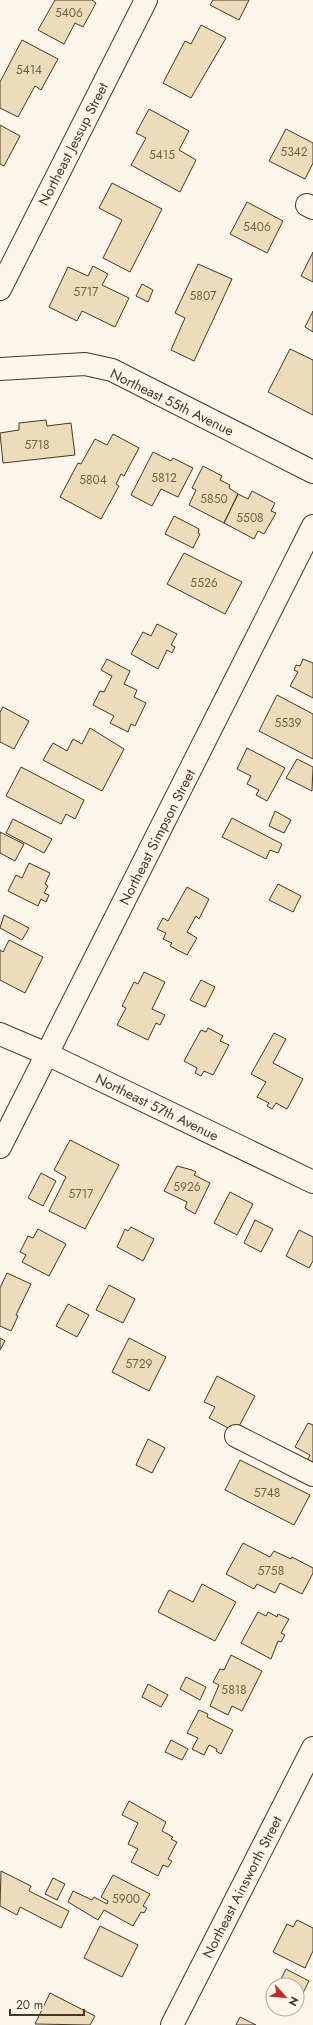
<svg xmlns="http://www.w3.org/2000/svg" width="313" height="2025" font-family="Jost,sans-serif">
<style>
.building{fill:#ecdcbc;stroke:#4a3520}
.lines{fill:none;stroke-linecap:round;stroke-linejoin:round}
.minor-casing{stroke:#4a3520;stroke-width:24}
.minor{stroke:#fbf6e9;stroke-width:22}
.labels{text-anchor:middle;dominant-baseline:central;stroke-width:3;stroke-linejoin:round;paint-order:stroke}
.number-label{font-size:12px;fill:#725f47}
.street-label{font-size:14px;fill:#4a3520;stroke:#fbf6e9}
</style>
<rect width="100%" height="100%" fill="#fbf6e9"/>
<path class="building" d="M55,0H92L96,3L83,27L75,23L64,44L38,30Z
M213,0H249L239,20L210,5Z
M201,25L226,38L191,98L163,83L185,41L191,44Z
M22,40L58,59L41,90L35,86L18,117L0,108V82Z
M149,109L189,131L179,150L196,160L180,192L131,165L146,138L136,133Z
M0,125L20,136L4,166L0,164Z
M286,129L313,143V163L305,179L269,161Z
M112,183L162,209L130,272L103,258L122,220L99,208Z
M247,202L283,221L267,253L230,234Z
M313,252V282L301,276Z
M198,264L232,279L194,361L171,350L185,318L175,313Z
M93,266L108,274L102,285L129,298L115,327L82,311L77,321L49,307L68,267L88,276Z
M142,284L153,290L148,302L136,296Z
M313,311V332L305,327Z
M290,349L313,360V415L268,392Z
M46,420L47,426L71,423L75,455L3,463L0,433L19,430V423Z
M113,434L139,448L124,476L121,474L116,484L119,486L101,519L60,497L78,463L81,464L95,439L107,445Z
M153,452L171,461L173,458L193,468L178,497L161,489L152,506L131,495Z
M203,466L222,476L220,480L230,485L229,488L238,494L224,523L189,505L196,490L192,488Z
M252,491L275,503L271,511L276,513L264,534L258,531L254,539L224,523L238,494L248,499Z
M174,516L199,529L198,533L200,534L193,548L165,534Z
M184,553L242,582L225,614L167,584Z
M157,624L177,634L171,645L175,647L172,653L167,650L158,669L131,654L143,632L151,636Z
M107,659L130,671L124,684L137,690L134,697L146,703L135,726L131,724L128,732L110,723L114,716L93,705L100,691L104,692L112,676L101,670Z
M303,659L313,663V698L290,686L298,672L294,670L296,665L300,666Z
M277,695L313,714V759L259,731Z
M3,707L29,721L14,749L0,742V712Z
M90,728L124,749L102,791L43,760L53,743L67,751L73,739L82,744Z
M247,748L285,768L267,801L256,795L259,790L247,784L251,776L237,769Z
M297,759L313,767L312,791L286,778Z
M21,767L84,800L75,819L66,814L61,824L6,796Z
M275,811L291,820L284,833L269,826Z
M232,818L282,844L278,853L270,850L266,859L222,837Z
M13,819L52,839L44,853L6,833Z
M0,832L24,844L15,861L0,853Z
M29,863L50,873L45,884L48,886L44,893L49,895L46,902L41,899L38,906L8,891L16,875L22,878Z
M278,884L301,896L293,912L269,900Z
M187,887L209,899L199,919L196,916L187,932L197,938L187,955L170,946L172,943L163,939L166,933L157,929L163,918L168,921Z
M4,915L29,928L22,940L0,928Z
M9,940L43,957L25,993L0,980V950L3,952Z
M144,972L165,982L152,1009L165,1015L160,1025L156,1023L148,1040L117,1025L126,1008L122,1006L134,982L138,984Z
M201,980L215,987L205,1007L190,1000Z
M208,1028L223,1036L220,1041L229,1045L213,1075L204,1071L201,1076L195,1073L197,1068L184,1061L201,1030L206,1032Z
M274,1033L286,1039L273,1063L303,1079L287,1109L276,1103L272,1109L267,1106L269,1103L257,1097L266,1082L251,1074Z
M70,1140L119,1165L85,1229L49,1211L66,1177L54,1170Z
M177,1166L192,1170L196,1172L194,1175L210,1183L195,1214L185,1208L187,1202L164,1191Z
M41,1173L56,1181L43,1206L28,1198Z
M230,1192L253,1204L237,1235L214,1223Z
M255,1220L273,1229L261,1252L244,1243Z
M131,1227L154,1239L143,1261L117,1247L125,1229L128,1231Z
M38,1229L66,1244L49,1276L22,1262L26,1255L20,1252L28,1236L33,1238Z
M299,1230L313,1237V1261L309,1268L286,1256Z
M7,1273L31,1284L16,1315L18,1316L11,1331L0,1326V1288Z
M109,1285L135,1299L123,1323L96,1310Z
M68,1304L89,1315L77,1337L56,1326Z
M0,1338L5,1341L0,1350Z
M129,1338L166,1357L149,1391L112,1372Z
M217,1376L255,1396L236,1432L209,1418L215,1407L204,1402Z
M308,1423L313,1425V1467L306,1463L310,1455L295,1447Z
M148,1439L165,1448L152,1473L136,1465Z
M240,1460L310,1495L294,1525L225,1490Z
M243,1543L270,1557L274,1551L291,1559L292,1557L313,1568V1573L302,1594L280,1583L275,1593L257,1584L254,1589L226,1574Z
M202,1584L236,1602L215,1641L158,1612L169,1590L193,1602Z
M258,1612L266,1616L268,1612L277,1617L278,1614L289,1619L281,1633L285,1635L281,1642L278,1641L271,1659L241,1643Z
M231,1655L262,1671L242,1711L232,1706L228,1715L210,1706L219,1685L213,1682L220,1669L224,1670Z
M186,1677L206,1687L200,1700L180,1689Z
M148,1684L168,1695L161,1707L142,1697Z
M199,1710L208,1714L207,1717L233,1730L221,1754L216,1751L217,1749L209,1745L204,1755L192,1749L198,1738L187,1733Z
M171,1740L188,1749L182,1760L165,1752Z
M129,1801L166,1822L162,1831L173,1837L171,1839L177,1842L168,1859L172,1861L168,1867L163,1865L158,1876L131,1862L138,1849L128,1844L138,1823L122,1815Z
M1,1871L31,1886L29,1891L69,1911L61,1928L20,1907L17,1915L0,1906Z
M113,1875L150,1894L143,1906L147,1908L144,1913L141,1912L133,1926L104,1910L98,1920L68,1902L73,1891L92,1900L94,1897L107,1904L108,1901L101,1897Z
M53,1878L65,1884L57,1900L45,1894Z
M297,1920L313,1928V1951L305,1968L273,1952L287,1924L293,1927Z
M100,1926L138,1945L122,1977L84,1958Z
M286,1969L309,1981L298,2003L297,1985H278Z
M50,1993L95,2016L90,2025L35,2024Z
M240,2017L256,2025H236Z"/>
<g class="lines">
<defs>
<path id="minor" d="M307,205L313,208
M0,289L146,0
M0,369L85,364L112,370L313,472
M0,1034L47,1054L313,1182
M0,1147L313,526
M236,1436L313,1475
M172,2025L313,1748"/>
</defs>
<use href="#minor" class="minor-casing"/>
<use href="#minor" class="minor"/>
</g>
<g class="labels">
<g class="number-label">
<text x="69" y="13">5406</text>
<text x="29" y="70">5414</text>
<text x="294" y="152">5342</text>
<text x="162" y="155">5415</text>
<text x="257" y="227">5406</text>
<text x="86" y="292">5717</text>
<text x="203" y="296">5807</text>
<text x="37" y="445">5718</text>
<text x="164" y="478">5812</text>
<text x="93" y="480">5804</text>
<text x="214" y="499">5850</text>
<text x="250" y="518">5508</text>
<text x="204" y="583">5526</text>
<text x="288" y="723">5539</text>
<text x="187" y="1187">5926</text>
<text x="81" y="1194">5717</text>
<text x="139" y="1364">5729</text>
<text x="267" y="1493">5748</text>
<text x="271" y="1571">5758</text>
<text x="234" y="1690">5818</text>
<text x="126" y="1899">5900</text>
</g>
<g class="street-label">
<text transform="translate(73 144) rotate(-63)">Northeast Jessup Street</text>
<text transform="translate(172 402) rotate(26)">Northeast 55th Avenue</text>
<text transform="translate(157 837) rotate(-63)">Northeast Simpson Street</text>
<text transform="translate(157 1107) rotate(26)">Northeast 57th Avenue</text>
<text transform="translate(242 1887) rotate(-63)">Northeast Ainsworth Street</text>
</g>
</g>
<g transform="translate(285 1997) rotate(117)"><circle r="19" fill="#fbf6e9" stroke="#b4a999"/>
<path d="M0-3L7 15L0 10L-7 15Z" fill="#c62828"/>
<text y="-6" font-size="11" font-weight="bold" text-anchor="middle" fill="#4a3520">N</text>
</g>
<path d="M10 2009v6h74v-6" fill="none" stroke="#4a3520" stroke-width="2"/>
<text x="16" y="2009" font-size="12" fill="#4a3520" stroke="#fbf6e9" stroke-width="3" paint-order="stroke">20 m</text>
</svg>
